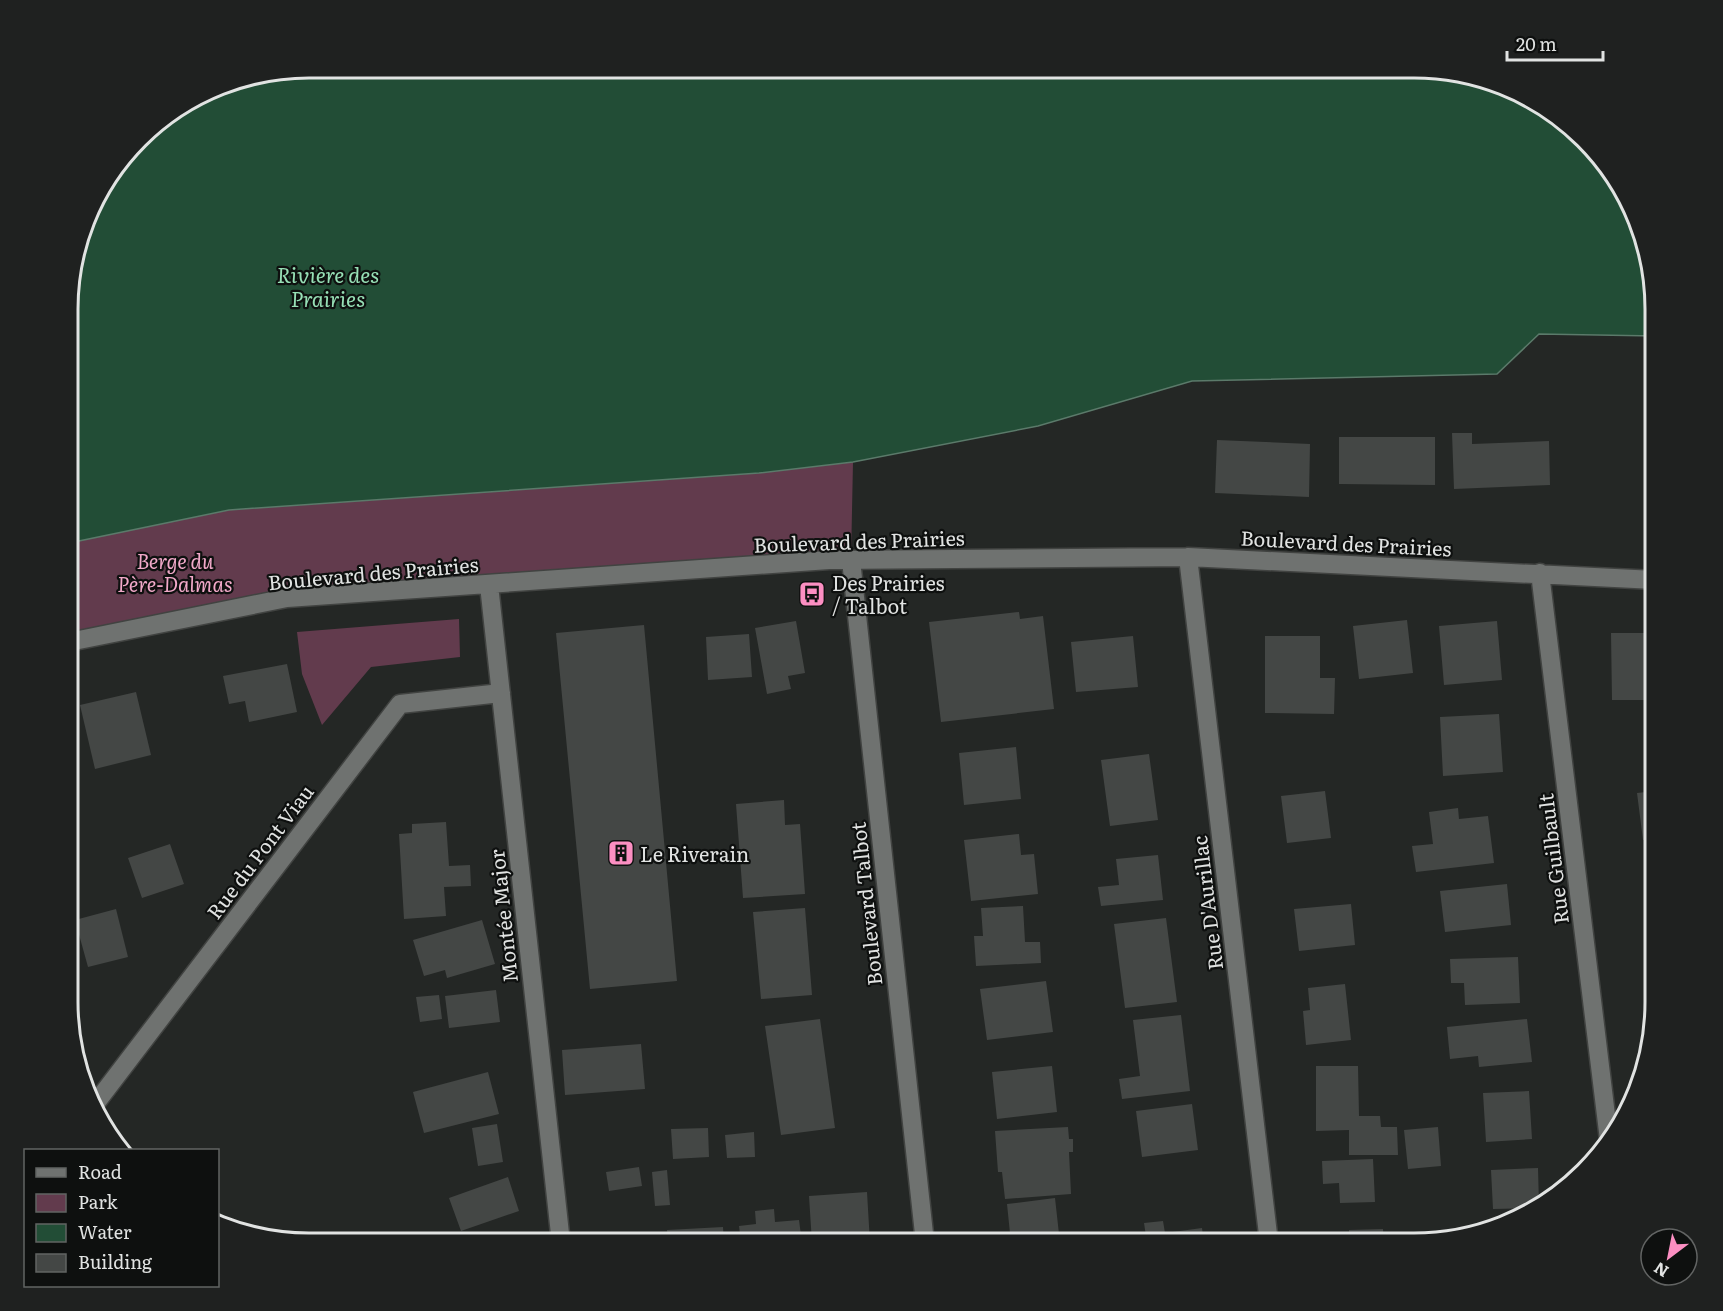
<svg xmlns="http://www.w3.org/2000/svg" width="1723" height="1311" font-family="Literata,serif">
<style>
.green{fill:#623b4d}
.water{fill:#224d36;stroke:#5b7a6a;stroke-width:1.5}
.building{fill:#444745}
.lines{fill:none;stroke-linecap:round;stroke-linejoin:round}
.minor-casing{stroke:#414341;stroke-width:21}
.minor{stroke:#6f7270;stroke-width:18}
.labels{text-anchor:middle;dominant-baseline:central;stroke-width:4.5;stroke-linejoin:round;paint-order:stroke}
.street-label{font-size:20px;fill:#e1e3e2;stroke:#0e100f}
.park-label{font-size:20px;font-style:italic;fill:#f1a9c9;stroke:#0e100f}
.poi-label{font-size:20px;fill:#e1e3e2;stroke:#0e100f;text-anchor:start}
.water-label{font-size:21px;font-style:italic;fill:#97e0b6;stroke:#0e100f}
.rim{fill:none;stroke:#e1e3e2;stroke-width:3}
</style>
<rect width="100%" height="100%" fill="#242725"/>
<path class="green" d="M853,462L851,560L287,598L69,642V543L229,510L759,473Z
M459,619L460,657L371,667L322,725L302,674L297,632Z"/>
<path class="water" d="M309,68H1429L1506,86L1573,127L1631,202L1655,309V336L1539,334L1497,374L1192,381L1038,426L853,462L759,473L229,510L69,543L70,277L100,189L150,127L231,80Z"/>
<path class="building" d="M1452,433H1472V444L1549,441L1550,485L1454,489Z
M1339,437H1435V485L1339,484Z
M1217,440L1310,444L1309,497L1215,493Z
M1019,612L1020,619L1043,616L1054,709L941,722L929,622Z
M1407,620L1413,673L1359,679L1353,626Z
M796,621L805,673L788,676L791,689L767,694L755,628Z
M1497,621L1502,680L1444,685L1439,626Z
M644,625L677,981L590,989L556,633Z
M1611,633H1655V700H1612Z
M749,634L752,677L708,680L706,637Z
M1133,636L1138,687L1076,692L1071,642Z
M1265,636H1320V678H1335L1334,714L1265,713Z
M287,664L297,712L249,722L245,701L229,704L223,676Z
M136,692L151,755L95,769L80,705Z
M1499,714L1503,772L1443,776L1440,717Z
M69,736L74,755L69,756Z
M1016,747L1021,799L964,805L959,753Z
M1149,754L1158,820L1110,826L1101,760Z
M1325,791L1331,838L1287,843L1281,796Z
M1655,791V839L1643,840L1637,793Z
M784,800L785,825L800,824L805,894L743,898L736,804Z
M1458,808L1459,819L1488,816L1494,863L1416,872L1412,846L1433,844L1429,812Z
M446,822L449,866L470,865L471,886L444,887L446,916L404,919L399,834L412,833V824Z
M1019,834L1021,855L1034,854L1038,894L971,901L964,840Z
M170,844L184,884L142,898L128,858Z
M1158,855L1163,900L1101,906L1098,887L1119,885L1116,859Z
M1649,865H1655V915H1651Z
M1507,884L1511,925L1445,932L1440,891Z
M1351,904L1355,945L1299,951L1294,909Z
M1023,906L1025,942H1040L1041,963L976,966L974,936H983L981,908Z
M805,908L812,995L761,999L753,912Z
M116,909L128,957L88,967L75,920Z
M1166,918L1177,1002L1125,1008L1114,924Z
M482,920L495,964L447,978L445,970L424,976L413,940Z
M1518,957L1520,1003L1465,1005L1464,983H1451L1450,959Z
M1046,981L1053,1032L987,1040L980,989Z
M1345,984L1351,1040L1306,1045L1303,1011L1310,1010L1308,988Z
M496,990L500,1022L449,1028L445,996Z
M439,995L442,1019L420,1022L416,997Z
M1181,1015L1190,1091L1122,1099L1119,1079L1140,1076L1133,1020Z
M820,1019L835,1128L781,1135L765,1026Z
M1527,1019L1532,1062L1479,1067L1478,1056L1450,1059L1447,1027Z
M641,1044L645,1089L565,1095L562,1050Z
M1052,1066L1057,1112L997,1119L992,1072Z
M1316,1066H1358L1359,1116H1380L1381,1127H1397L1398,1155H1349V1130L1316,1131Z
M488,1072L499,1114L424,1133L413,1092Z
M1529,1091L1532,1139L1486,1142L1483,1093Z
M1192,1104L1198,1150L1142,1157L1136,1111Z
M497,1124L503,1162L478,1166L472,1128Z
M1068,1127L1069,1139H1073V1152H1069L1071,1194L1005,1199L1002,1172H998L995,1131Z
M1438,1127L1441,1166L1408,1169L1404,1130Z
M708,1128L709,1157L673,1159L671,1129Z
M754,1132L755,1157L727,1158L725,1135Z
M1373,1159L1375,1202L1340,1203L1339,1183L1323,1184L1322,1161Z
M639,1167L642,1186L609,1191L606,1172Z
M1538,1168L1539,1205L1535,1208L1493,1209L1491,1170Z
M667,1170L670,1205L655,1206L652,1172Z
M508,1177L519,1211L461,1231L449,1198Z
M867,1192L870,1243H812L809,1196Z
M1055,1198L1060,1243H1011L1007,1204Z
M774,1209L775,1222L799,1220L802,1243H741L739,1226L756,1224L755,1211Z
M1163,1221L1165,1233L1202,1228L1204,1243H1147L1144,1223Z
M723,1227L724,1243H668L667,1230Z
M1383,1229L1384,1243H1349V1230Z
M647,1232L648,1243H589V1239Z"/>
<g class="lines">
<defs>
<path id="minor" d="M1188,557L1269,1243
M851,560L925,1243
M1540,573L1609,1140
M489,585L561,1243
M69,642L287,598L829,560L1188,557L1655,580
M92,1108L400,704L501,693"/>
</defs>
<use href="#minor" class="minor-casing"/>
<use href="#minor" class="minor"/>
</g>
<defs>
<symbol id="bus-square" viewBox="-11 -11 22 22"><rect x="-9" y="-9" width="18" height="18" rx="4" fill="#fc8fc2" stroke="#0e100f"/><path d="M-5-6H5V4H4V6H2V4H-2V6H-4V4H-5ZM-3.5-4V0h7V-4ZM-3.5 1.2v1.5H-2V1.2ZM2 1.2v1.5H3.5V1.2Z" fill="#111"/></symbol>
<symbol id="building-square" viewBox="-11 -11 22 22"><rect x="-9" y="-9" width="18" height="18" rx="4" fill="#fc8fc2" stroke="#0e100f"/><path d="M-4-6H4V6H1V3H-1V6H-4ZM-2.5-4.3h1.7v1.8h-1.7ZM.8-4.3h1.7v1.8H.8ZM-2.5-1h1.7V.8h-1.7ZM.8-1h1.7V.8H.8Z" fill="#111"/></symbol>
</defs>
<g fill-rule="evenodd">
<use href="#bus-square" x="797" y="579" width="30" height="30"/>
<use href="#building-square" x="606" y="838" width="30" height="30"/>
</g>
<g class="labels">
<g class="street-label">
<text transform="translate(859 540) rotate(-2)">Boulevard des Prairies</text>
<text transform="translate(1346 542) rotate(3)">Boulevard des Prairies</text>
<text transform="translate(373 572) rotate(-5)">Boulevard des Prairies</text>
<text transform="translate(259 851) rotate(-53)">Rue du Pont Viau</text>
<text transform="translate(1552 859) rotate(-97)">Rue Guilbault</text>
<text transform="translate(1206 903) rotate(-97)">Rue D'Aurillac</text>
<text transform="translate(865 904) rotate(-96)">Boulevard Talbot</text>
<text transform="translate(502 916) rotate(-96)">Montée Major</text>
</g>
<g class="park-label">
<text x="175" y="560">Berge du<tspan x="175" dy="23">Père-Dalmas</tspan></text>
</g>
<g class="poi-label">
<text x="832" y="582">Des Prairies<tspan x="832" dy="23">/ Talbot</tspan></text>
<text x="640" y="853">Le Riverain</text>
</g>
<g class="water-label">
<text x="328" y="273">Rivière des<tspan x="328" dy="24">Prairies</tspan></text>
</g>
</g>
<path d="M0 0H1723V1311H0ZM309 78H1414A231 231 0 0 1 1645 309V1002A231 231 0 0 1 1414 1233H309A231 231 0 0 1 78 1002V309A231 231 0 0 1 309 78Z" fill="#1f2120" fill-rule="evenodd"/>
<path class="rim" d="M309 78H1414A231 231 0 0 1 1645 309V1002A231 231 0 0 1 1414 1233H309A231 231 0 0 1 78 1002V309A231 231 0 0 1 309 78Z"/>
<rect x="24" y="1149" width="195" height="138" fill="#0e100f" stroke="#626463" stroke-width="1.5"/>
<rect x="36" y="1168" width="30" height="9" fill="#6f7270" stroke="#626463" stroke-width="1.5"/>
<text x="78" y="1179" font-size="18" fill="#e1e3e2">Road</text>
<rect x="36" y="1194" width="30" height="18" fill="#623b4d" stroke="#626463" stroke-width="1.5"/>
<text x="78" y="1209" font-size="18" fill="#e1e3e2">Park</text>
<rect x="36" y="1224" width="30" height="18" fill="#224d36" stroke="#626463" stroke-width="1.5"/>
<text x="78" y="1239" font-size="18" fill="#e1e3e2">Water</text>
<rect x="36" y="1254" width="30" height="18" fill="#444745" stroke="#626463" stroke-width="1.5"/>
<text x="78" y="1269" font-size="18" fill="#e1e3e2">Building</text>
<g transform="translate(1669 1257) rotate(212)"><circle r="28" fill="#0e100f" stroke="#626463" stroke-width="1.5"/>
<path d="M0-4.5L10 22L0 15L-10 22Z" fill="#fc8fc2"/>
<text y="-9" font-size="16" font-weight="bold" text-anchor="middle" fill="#e1e3e2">N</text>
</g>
<path d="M1507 51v9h96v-9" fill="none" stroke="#e1e3e2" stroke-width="3"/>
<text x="1516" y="51" font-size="18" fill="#e1e3e2" stroke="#0e100f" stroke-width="4.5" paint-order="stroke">20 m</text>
</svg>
